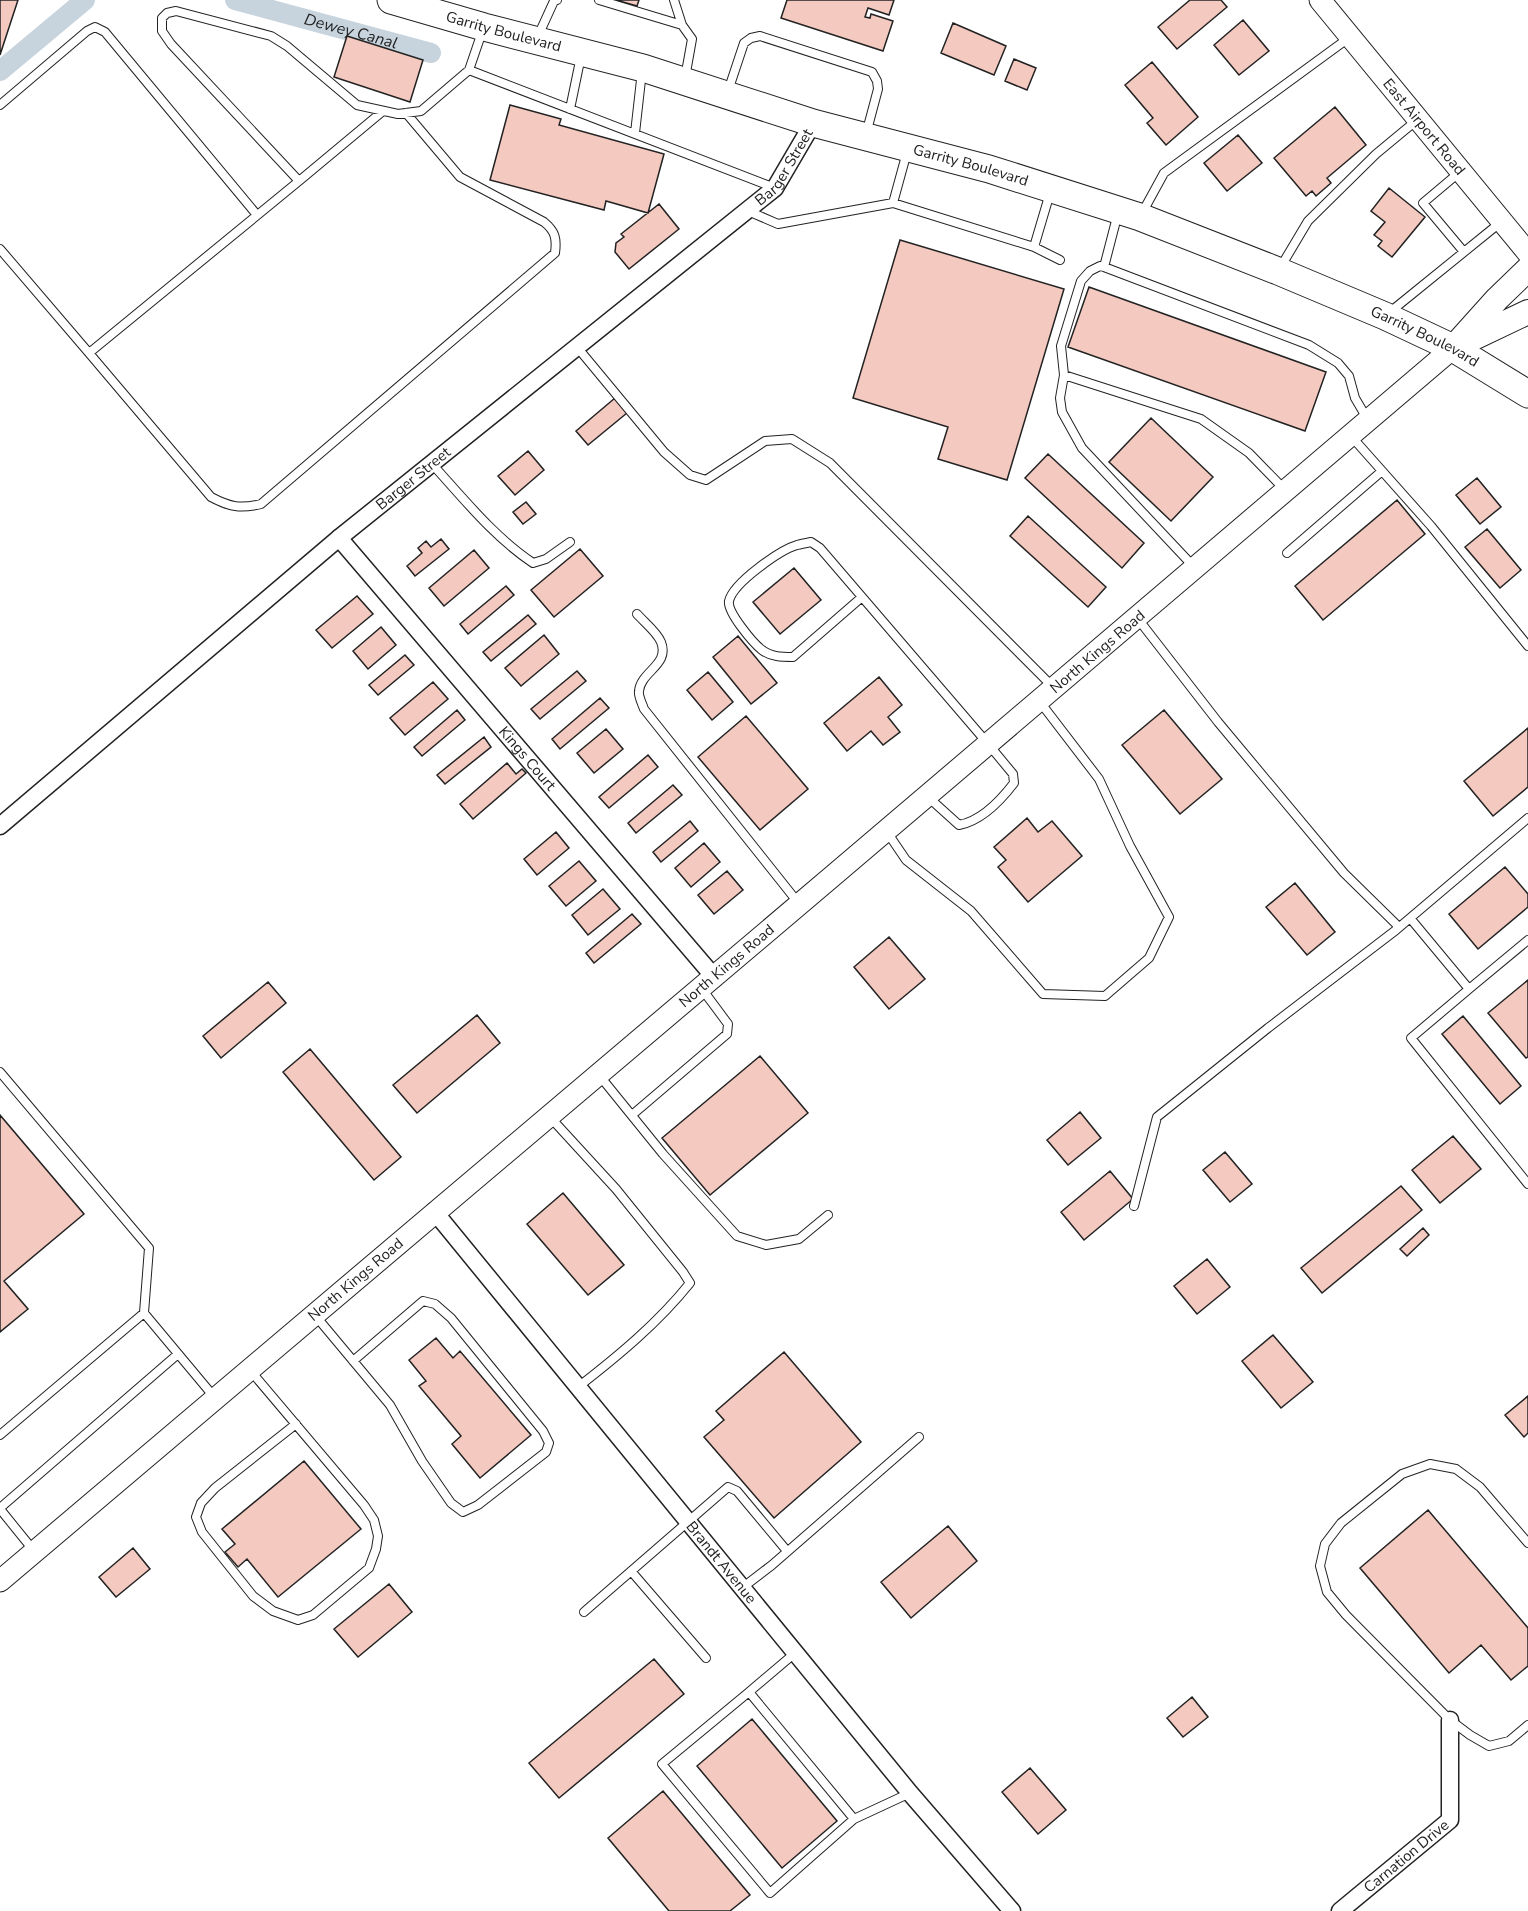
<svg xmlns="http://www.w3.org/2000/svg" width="1528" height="1911" font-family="'Nunito Sans',sans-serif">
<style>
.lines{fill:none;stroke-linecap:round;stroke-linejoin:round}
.canal{stroke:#c7d3dd;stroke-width:20}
.building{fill:#f3c9c0;stroke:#222;stroke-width:1.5}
.service-casing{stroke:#222;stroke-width:10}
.minor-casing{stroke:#222;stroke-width:19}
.tertiary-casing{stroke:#222;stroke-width:23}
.secondary-casing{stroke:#222;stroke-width:26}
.primary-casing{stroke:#222;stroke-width:29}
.service{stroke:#fff;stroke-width:8}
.minor{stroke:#fff;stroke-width:16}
.tertiary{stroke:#fff;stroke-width:21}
.secondary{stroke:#fff;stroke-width:24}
.primary{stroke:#fff;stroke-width:27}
.labels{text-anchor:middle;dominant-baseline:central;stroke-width:4.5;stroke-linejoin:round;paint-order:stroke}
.street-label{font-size:15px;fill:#222;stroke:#fff}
.water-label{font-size:16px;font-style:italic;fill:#222;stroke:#fff}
</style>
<rect width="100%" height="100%" fill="#fff"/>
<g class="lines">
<g class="canal">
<path id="s1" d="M235,0L431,53"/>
<path d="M0,71L85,0"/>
</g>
</g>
<path class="building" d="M0,0H18L0,55Z
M616,0H639L637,6Z
M787,0H894L889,15L868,8L865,17L870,18L871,14L893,21L883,51L781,18Z
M1190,0H1221L1227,7L1177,49L1158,27Z
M1243,20L1269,51L1239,75L1214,45Z
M953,23L1006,46L994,75L941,53Z
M347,36L423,60L410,102L334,77Z
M1014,59L1036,68L1027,90L1005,81Z
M1152,62L1198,117L1166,145L1147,123L1153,118L1125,85Z
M510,105L561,119L559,125L664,154L648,213L606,201L604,210L490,180Z
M1335,107L1366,145L1327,178L1331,183L1316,196L1312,191L1306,196L1274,158Z
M1238,135L1262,163L1227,191L1204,163Z
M1389,188L1425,217L1392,257L1378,246L1382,241L1374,235L1385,222L1371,211Z
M659,204L679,229L629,269L615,252L616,243L624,237L621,234Z
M900,240L1064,289L1007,480L938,459L948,427L853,398Z
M1089,287L1326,372L1305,431L1068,347Z
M615,398L627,413L588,445L576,431Z
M1151,418L1213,477L1171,521L1109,462Z
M528,451L544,470L515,495L498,476Z
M1048,454L1144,543L1122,568L1025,478Z
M1477,478L1501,507L1480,524L1456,495Z
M1397,500L1425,534L1323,620L1295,586Z
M526,502L536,514L523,524L513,512Z
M1028,516L1106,587L1088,607L1010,536Z
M1487,529L1521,570L1500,588L1465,547Z
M441,539L449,549L415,576L407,566L422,553L418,548L426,541L431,547Z
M580,549L603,576L554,617L531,590Z
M474,550L489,568L444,606L429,588Z
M794,568L821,600L780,634L753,602Z
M506,586L514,595L468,634L460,624Z
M357,596L373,614L332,648L316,630Z
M528,615L536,624L491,661L483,652Z
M381,627L396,645L368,669L353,651Z
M544,635L559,654L521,686L505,668Z
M738,636L777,683L751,704L713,657Z
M405,655L414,665L378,695L369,685Z
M577,671L586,681L540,719L531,709Z
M708,672L733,702L712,720L687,690Z
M879,677L902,705L888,717L900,732L883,745L871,731L847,751L824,723Z
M433,682L448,699L405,735L390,718Z
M600,698L609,708L560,749L552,739Z
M457,710L465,720L422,756L414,747Z
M1164,710L1222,779L1180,814L1122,745Z
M746,716L808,789L760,830L698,757Z
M1528,728V787L1493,816L1464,781Z
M606,729L623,749L594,773L577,753Z
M484,737L491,747L445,784L437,775Z
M648,755L658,767L609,808L599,797Z
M507,763L516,774L522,769L526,773L473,819L460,804Z
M673,785L682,795L636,833L628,823Z
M1027,818L1038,832L1052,821L1082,856L1028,902L998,867L1006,860L994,847Z
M690,821L698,831L661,862L653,852Z
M556,832L569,848L537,875L524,859Z
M704,843L720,862L691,887L675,868Z
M579,861L596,881L566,906L549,886Z
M1505,867L1528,894V907L1478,949L1449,914Z
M727,871L743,890L714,914L698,895Z
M1295,883L1335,932L1307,955L1266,907Z
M603,889L620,909L588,935L572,915Z
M632,914L641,924L594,963L586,953Z
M889,937L925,979L889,1009L854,967Z
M1528,980V1057L1526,1058L1488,1013Z
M268,982L286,1003L221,1058L203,1036Z
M477,1015L500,1043L417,1113L393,1085Z
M1463,1016L1521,1086L1500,1104L1442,1034Z
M310,1049L401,1157L374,1180L283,1072Z
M760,1056L808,1113L710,1195L662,1138Z
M1080,1112L1101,1138L1068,1165L1047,1140Z
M0,1115L84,1214L4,1281L28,1309L0,1332Z
M1453,1136L1481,1169L1440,1203L1412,1170Z
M1225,1152L1252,1184L1230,1202L1203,1170Z
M1110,1171L1133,1199L1084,1240L1061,1212Z
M1401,1186L1422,1210L1322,1293L1301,1268Z
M563,1193L624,1265L588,1295L527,1224Z
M1423,1228L1429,1235L1407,1256L1400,1249Z
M1207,1259L1230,1287L1197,1314L1174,1286Z
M1273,1335L1313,1382L1281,1408L1242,1361Z
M436,1338L453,1358L460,1351L531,1435L480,1478L452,1444L461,1436L419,1386L426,1381L409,1360Z
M784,1352L861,1442L774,1518L704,1437L724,1420L716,1411Z
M1528,1396V1433L1524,1437L1505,1415Z
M304,1461L361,1529L278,1597L247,1559L238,1567L225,1552L235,1544L222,1529Z
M1428,1510L1528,1628V1666L1511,1680L1481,1645L1449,1673L1360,1568Z
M948,1526L977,1561L911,1618L881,1582Z
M133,1548L150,1569L116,1597L99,1577Z
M389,1584L412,1612L358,1657L334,1629Z
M654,1659L684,1694L559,1798L529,1763Z
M1192,1697L1208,1717L1183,1737L1167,1718Z
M752,1719L837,1821L782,1868L697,1766Z
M1030,1768L1066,1810L1038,1834L1002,1792Z
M663,1791L750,1895L730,1911H669L608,1838Z"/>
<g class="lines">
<defs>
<path id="service" d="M599,0L682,25L692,39L685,78
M674,0L682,25
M482,32L469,70L775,188
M538,36L554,1L557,0
M728,91L744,43L751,38L760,36L872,72L877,81L878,89L866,134
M0,105L87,31L95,27L105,32L257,215
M570,109L581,56
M406,113L460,177L544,222C555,231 557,238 555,253L261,504C240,509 230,507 211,497L89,353L299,181L171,44L162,31V18L167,13L176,11L271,36L287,46L357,105L398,114L421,111L469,70
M635,133L642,71
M1461,171L1423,203L1464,252
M299,181L383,111
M893,203L907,152
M748,211L778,224L893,203L1034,247L1060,260
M1141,215L1164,173L1350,37
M1034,247L1050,193
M0,249L89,353
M1104,267L1118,213
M1280,268L1308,221L1376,154L1417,120
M1390,312L1501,222
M577,347L664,452L690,475L706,480L765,441L792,439L830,463L1055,689
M1064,375L1201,419L1249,453L1286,491
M1351,436L1431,526L1528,646
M432,464C463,498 494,537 533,563L546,559L570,542
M1287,553L1382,471
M1194,567L1082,448L1062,412L1060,398L1064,375L1061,346L1081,281L1090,271L1100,266L1104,267L1309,345L1338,363L1349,376L1355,398L1368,420
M862,597L793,657C782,657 771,657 762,650C753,643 727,612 729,601C733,583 780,550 797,545C801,544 806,543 811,542L820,548L989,745L1013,774L1014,783C1001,800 981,821 959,825L928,797
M637,614C644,622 657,632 661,642C670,665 641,671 639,691C638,696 642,703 644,709L800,905
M1138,619L1218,722L1344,873L1399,927
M887,832L906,860L971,911L1043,994L1105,996L1149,958L1169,917L1130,846L1099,779L1040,702
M1410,918L1469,989L1411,1038L1528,1184
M1469,989L1528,940
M0,1072L149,1248L144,1313
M599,1075L663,1154L737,1236L766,1245L799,1239L828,1215
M632,1115L727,1034L728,1024L702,989
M549,1116L616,1189L683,1272L690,1283C658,1323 618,1356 578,1387
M1134,1206L1157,1117L1268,1028L1396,930L1528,818
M314,1314L390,1405L422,1461L451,1503L463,1512L478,1505L546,1452L549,1443L543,1431L451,1318L435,1304L423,1301L353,1361
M249,1369L364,1505L374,1520L378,1536L376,1549L369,1568L313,1615L298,1620L273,1611L253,1596L202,1532L196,1517L201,1503L215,1488L296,1424
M0,1435L144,1313L215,1398
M0,1508L178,1354
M0,1509L34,1551
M1528,1543L1480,1487L1456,1469L1430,1464L1402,1474L1341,1523L1325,1544L1320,1566L1327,1592L1346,1615L1450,1720L1470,1735L1489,1746L1509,1741L1528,1725
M631,1571L706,1658
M742,1588L772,1565L919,1437
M584,1612L728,1487L737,1491L787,1551
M795,1653L749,1692L854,1819L910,1793
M749,1692L662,1764L770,1893L854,1819"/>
<g id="minor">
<path id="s2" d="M339,538L715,978"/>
<path id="s3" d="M0,826L339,538L775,188L813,123"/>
<path id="s4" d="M434,1211L910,1793L1012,1911"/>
<path id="s5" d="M1340,1911L1450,1820V1720"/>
</g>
<g id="tertiary">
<path id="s6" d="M1320,0L1528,253"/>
<path id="s7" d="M0,1581C484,1169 971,762 1453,348"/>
</g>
<path id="secondary" d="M1463,343L1528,312
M1453,348L1497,299L1528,269"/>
<g id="primary">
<path id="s8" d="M391,0L484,27L643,68L813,123L989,169L1140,217L1278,271L1385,316L1453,348L1528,394"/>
</g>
</defs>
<use href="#service" class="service-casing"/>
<use href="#minor" class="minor-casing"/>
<use href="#tertiary" class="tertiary-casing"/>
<use href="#secondary" class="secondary-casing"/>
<use href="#primary" class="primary-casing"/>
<use href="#service" class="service"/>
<use href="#minor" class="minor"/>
<use href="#tertiary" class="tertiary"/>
<use href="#secondary" class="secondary"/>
<use href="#primary" class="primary"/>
</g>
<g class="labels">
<g class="street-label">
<text stroke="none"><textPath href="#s8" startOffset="117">Garrity Boulevard</textPath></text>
<text stroke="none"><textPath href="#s6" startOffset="164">East Airport Road</textPath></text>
<text stroke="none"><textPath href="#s3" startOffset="1026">Barger Street</textPath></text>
<text stroke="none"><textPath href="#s8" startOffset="603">Garrity Boulevard</textPath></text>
<text stroke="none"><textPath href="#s8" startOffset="1089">Garrity Boulevard</textPath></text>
<text stroke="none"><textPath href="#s3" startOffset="540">Barger Street</textPath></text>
<text stroke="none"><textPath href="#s7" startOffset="1438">North Kings Road</textPath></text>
<text stroke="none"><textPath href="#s2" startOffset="290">Kings Court</textPath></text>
<text stroke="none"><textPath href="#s7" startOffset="952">North Kings Road</textPath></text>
<text stroke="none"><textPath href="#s7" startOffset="466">North Kings Road</textPath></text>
<text stroke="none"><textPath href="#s4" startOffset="454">Brandt Avenue</textPath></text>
<text stroke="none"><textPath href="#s5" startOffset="86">Carnation Drive</textPath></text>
</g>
<g class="water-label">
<text stroke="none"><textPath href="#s1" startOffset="120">Dewey Canal</textPath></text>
</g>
</g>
</svg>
